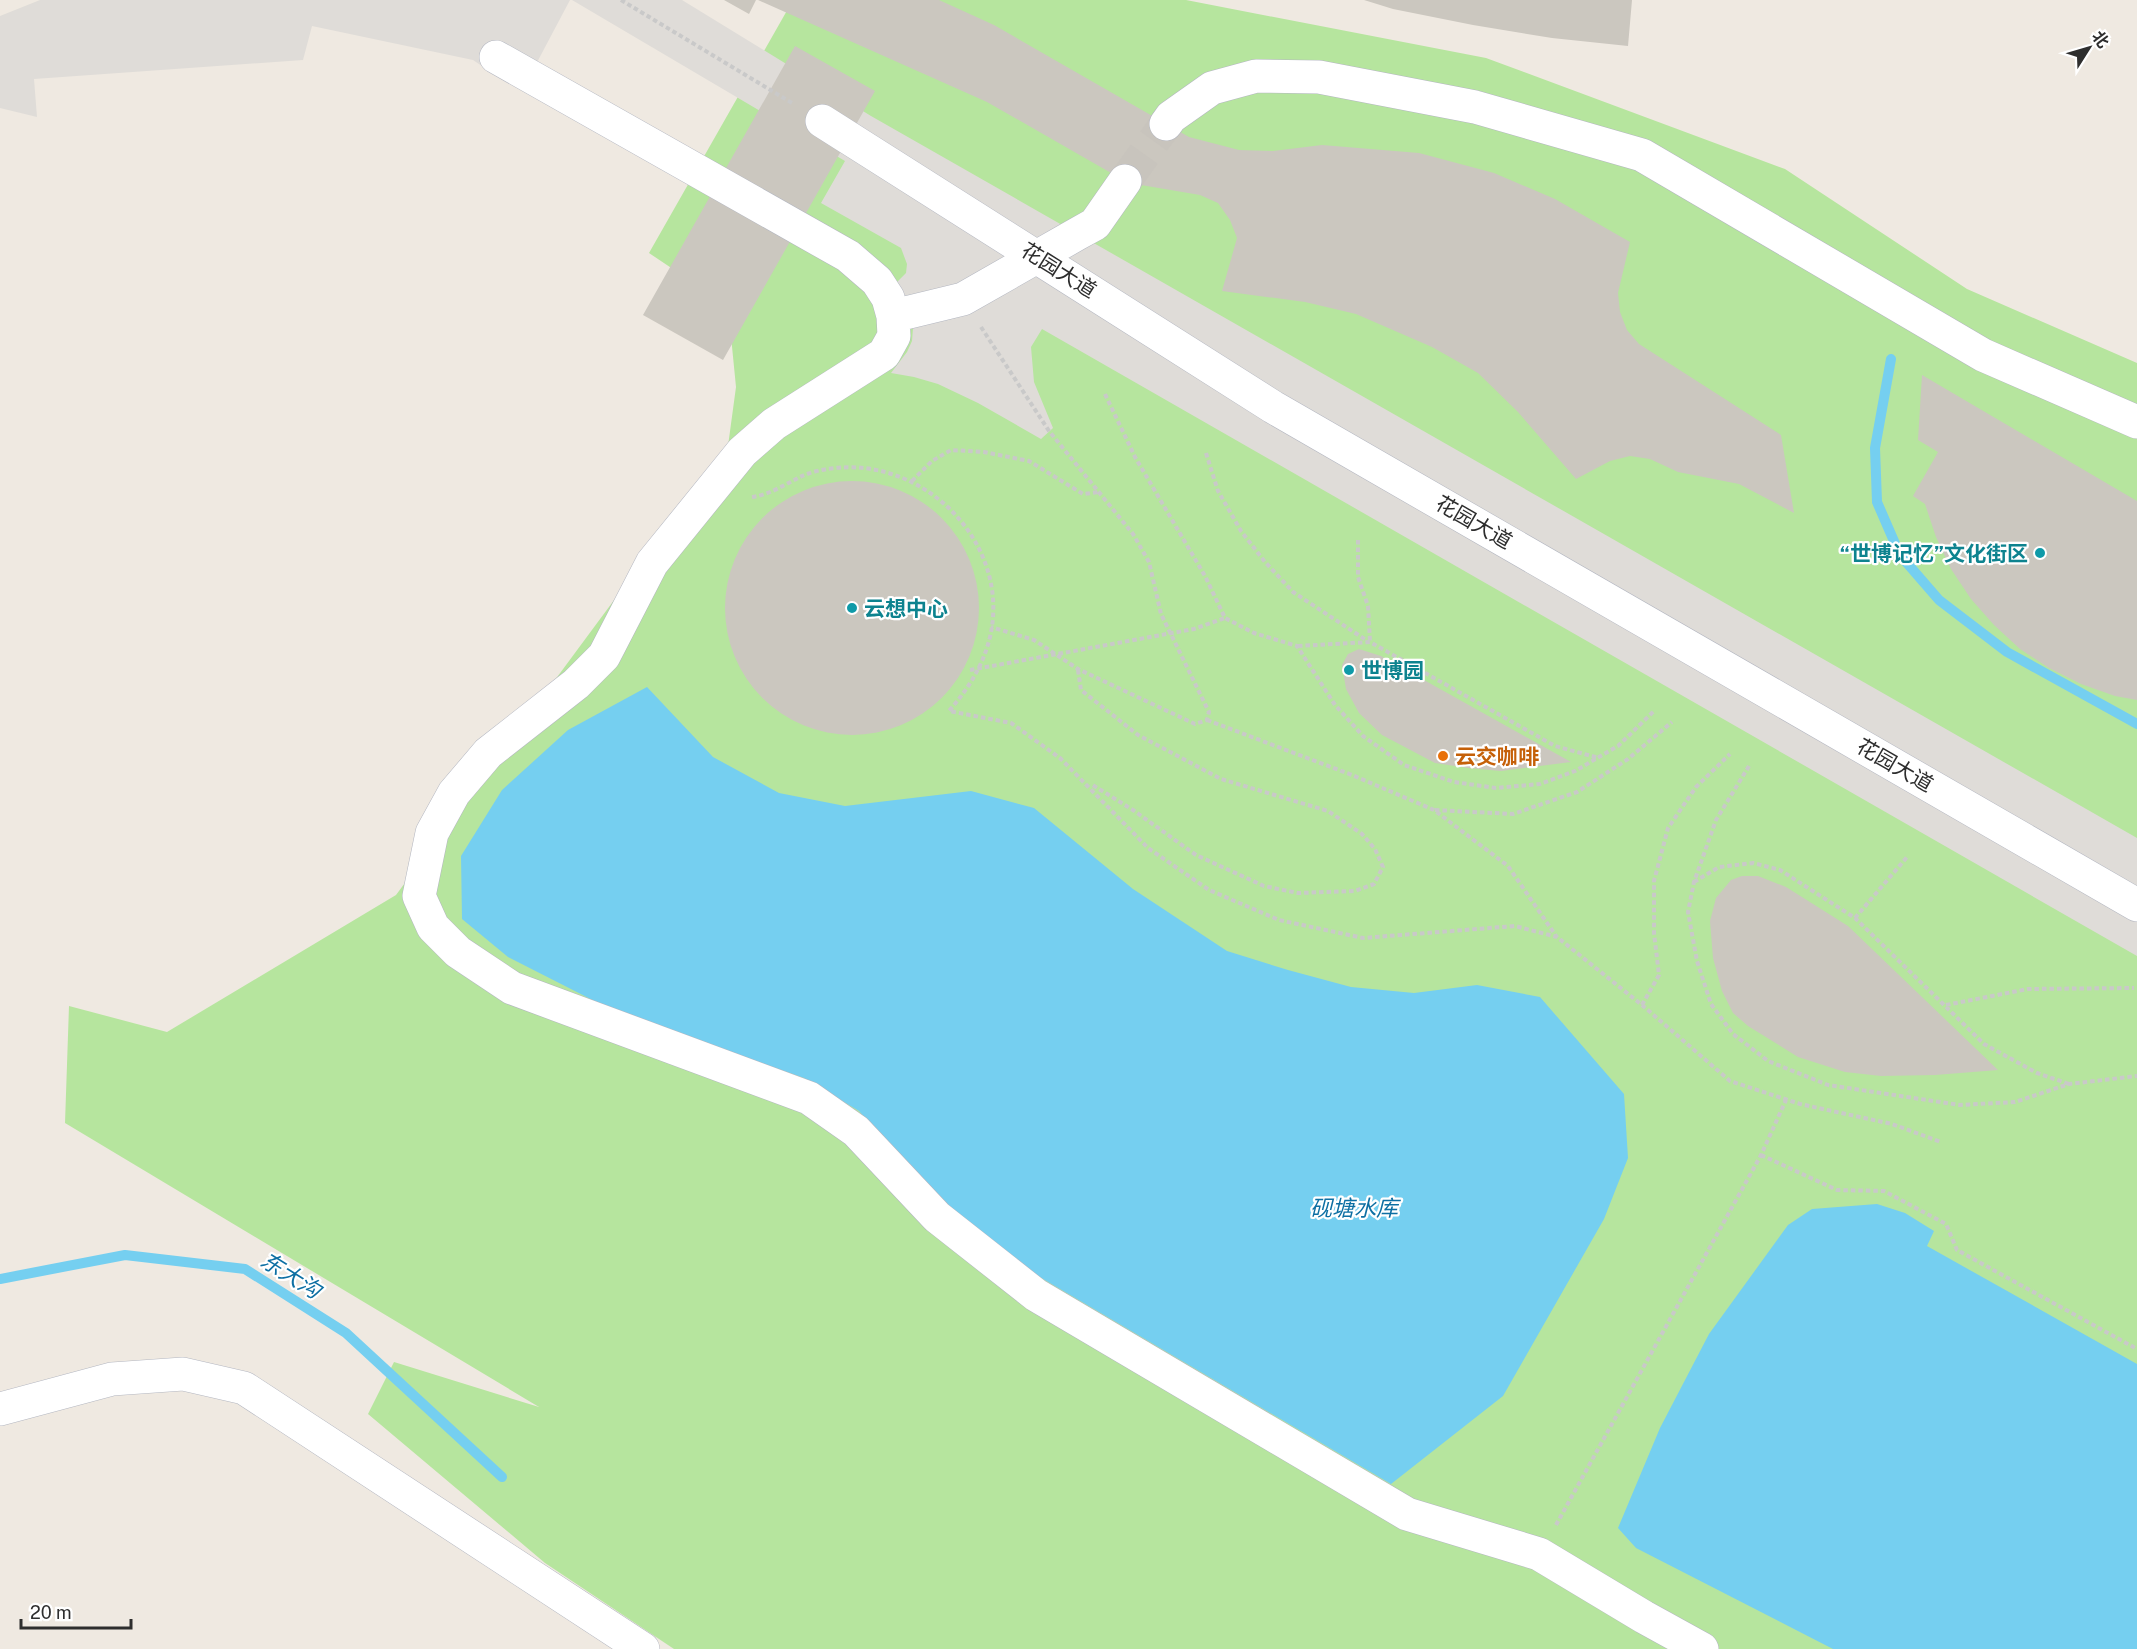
<svg xmlns="http://www.w3.org/2000/svg" width="2137" height="1649" font-family="'Public Sans','Noto Sans SC',sans-serif">
<style>
.green{fill:#b6e59e}
.plaza{fill:#dfdcd8}
.water{fill:#75cff0}
.lines{fill:none;stroke-linecap:round;stroke-linejoin:round}
.stream{stroke:#75cff0;stroke-width:10}
.building{fill:#cbc7bf}
.minor-tunnel{stroke:#c8c4bd;stroke-width:33;stroke-dasharray:33 16;stroke-linecap:butt}
.minor-casing{stroke:#b4b7c1;stroke-width:34}
.path{stroke:#c9c9c9;stroke-width:4;stroke-dasharray:4.5 3;stroke-linecap:butt}
.minor{stroke:#fff;stroke-width:33}
.path-bridge{stroke:#c9c9c9;stroke-width:4;stroke-dasharray:4.5 3;stroke-linecap:butt}
.culture-dot{fill:#0f9aa8;stroke:#fff;stroke-width:2}
.food-dot{fill:#e8710a;stroke:#fff;stroke-width:2}
.labels{text-anchor:middle;dominant-baseline:central;stroke-width:4.5;stroke-linejoin:round;paint-order:stroke}
.street-label{font-size:21px;fill:#2e2e2e;stroke:#fff}
.culture-label{font-size:21px;font-weight:bold;fill:#0d838f;stroke:#fff;text-anchor:start}
.food-label{font-size:21px;font-weight:bold;fill:#c56008;stroke:#fff;text-anchor:start}
.water-label{font-size:22px;font-style:italic;fill:#0d6fa3;stroke:#fff}
</style>
<rect width="100%" height="100%" fill="#efe9e1"/>
<path class="green" d="M793,0H1186L1486,58L1785,169L1967,289L2137,363V1649H674L545,1563L368,1414L394,1362L539,1407L65,1123L69,1006L167,1032L396,895L728,446L736,387L728,306L649,253Z"/>
<path class="plaza" d="M40,0H570L534,68L488,70L473,60L312,26L303,60L34,79L37,117L0,108V16Z
M572,0H682L871,116L2137,838V956L1042,329L1031,347L1034,382L1053,428L1041,439L978,403L938,384L914,377L891,373L907,352L912,341L913,328L896,283L906,273L907,264L901,248L821,203L845,161Z"/>
<path class="water" d="M647,687L713,757L779,793L845,806L971,791L1034,808L1133,889L1227,951L1288,970L1351,987L1414,993L1477,985L1540,997L1624,1094L1628,1158L1604,1219L1503,1396L1391,1484L1038,1276L977,1246L859,1111L804,1078L622,1015L508,957L462,919L461,856L502,790L568,730Z
M1877,1204L1905,1213L1934,1231L1927,1246L2137,1364V1649H1833L1636,1548L1618,1528L1660,1428L1709,1334L1788,1225L1812,1209Z"/>
<g class="lines">
<path class="stream" d="M1891,359L1875,448L1877,502L1900,555L1939,600L2007,652L2137,724
M0,1279L125,1255L245,1269L346,1333L502,1477"/>
</g>
<path class="building" d="M724,0H756L749,14Z
M758,0H939L994,25L1189,137L1239,150L1273,151L1322,145L1419,153L1494,173L1555,199L1630,242L1618,293L1620,312L1627,330L1639,344L1781,435L1794,513L1739,484L1678,472L1650,459L1630,456L1610,461L1576,479L1518,412L1478,373L1432,347L1356,314L1305,302L1222,291L1237,238L1230,220L1218,203L1200,195L1141,185L1125,181L987,102Z
M1364,0H1632L1628,46L1552,38L1473,25L1393,9Z
M795,46L875,91L723,360L643,315Z
M1922,375L2137,501V700L2115,696L2081,684L2049,668L2020,649L1994,625L1971,599L1951,569L1936,537L1925,504L1913,496L1938,452L1918,440Z
M725 608a127 127 0 1 1 254 0a127 127 0 1 1-254 0Z
M1359,649L1381,656L1571,762L1501,771L1468,768L1435,763L1382,735L1359,713L1346,689L1342,665L1348,654Z
M1742,876H1758L1786,887L1848,926L1998,1070L1935,1075L1881,1076L1845,1072L1798,1057L1748,1026L1733,1013L1722,991L1713,958L1710,921L1716,898L1731,880Z"/>
<g class="lines">
<path class="minor-tunnel" d="M1125,181L1166,124"/>
<defs>
<path id="minor" d="M496,57L848,256L877,281L888,298L893,316L894,336L884,354L774,424L742,452L652,563L604,656L576,684L488,753L454,793L432,833L419,896L433,927L458,952L512,988L809,1098L856,1131L937,1217L1036,1295L1407,1514L1539,1554L1644,1617L1702,1649
M822,121L1273,407L2137,905
M1166,124L1171,117L1212,88L1256,76L1319,77L1475,107L1642,155L1983,355L2137,422
M893,316L963,299L1077,234L1095,224L1125,181
M0,1409L112,1379L183,1374L244,1388L643,1649"/>
</defs>
<use href="#minor" class="minor-casing"/>
<path class="path" d="M621,0L792,103
M981,327L1049,431L1133,534L1149,562L1161,614L1209,712L1207,720L1195,724L1078,669L1034,640L991,627
M1105,394L1135,457L1205,576L1225,618L1254,633L1297,646L1335,705L1363,736L1404,765L1454,782L1496,788L1540,784L1575,771L1618,746L1654,711
M1206,453L1218,491L1241,531L1265,562L1293,592L1369,642
M912,481L932,461L951,450L984,452L1029,461L1083,494L1100,492
M752,497C769,495 786,484 802,476C820,468 845,466 864,468C944,477 1009,555 990,637C983,666 968,689 949,711L1011,723L1060,758L1148,848L1209,890L1279,920L1363,938L1515,926L1557,937L1642,1005L1730,1081L1800,1104L1892,1124L1941,1142
M1358,540V577L1368,606L1370,641
M1298,646L1370,642L1555,746L1599,758
M1078,670L1081,690L1138,735L1221,779L1328,811L1362,834L1375,849L1383,867L1374,884L1355,891L1298,893L1264,886L1196,855L1133,810L1091,784
M1207,720L1352,775L1434,810L1508,866L1556,936
M1749,766L1716,820L1694,882L1688,912L1697,961L1711,1004L1733,1034L1768,1061L1828,1085L1960,1105L2015,1102L2069,1084L2137,1076
M1435,810L1513,814L1577,792L1628,759L1672,722
M1694,882L1719,867L1753,863L1780,870L1855,918L1984,1044L2037,1073L2069,1084
M1855,918L1907,857
M1642,1005L1659,975L1654,933V881L1668,828L1696,787L1730,754
M1946,1005L2028,989L2134,988
M1761,1155L1837,1190L1884,1191L1946,1224L1957,1250L2137,1349
M1556,1525L1761,1155L1786,1100"/>
<use href="#minor" class="minor"/>
<path class="path-bridge" d="M970,670L1194,629L1225,618"/>
</g>
<g class="culture-dot">
<circle cx="2040" cy="553" r="6"/>
<circle cx="852" cy="608" r="6"/>
<circle cx="1349" cy="670" r="6"/>
</g>
<circle class="food-dot" cx="1443" cy="756" r="6"/>
<g class="labels">
<g class="street-label">
<text transform="translate(1059 270) rotate(32)">花园大道</text>
<text transform="translate(1474 522) rotate(30)">花园大道</text>
<text transform="translate(1895 765) rotate(30)">花园大道</text>
</g>
<g class="culture-label">
<text x="2028" y="553" text-anchor="end">“世博记忆”文化街区</text>
<text x="864" y="608">云想中心</text>
<text x="1361" y="670">世博园</text>
</g>
<g class="food-label">
<text x="1455" y="756">云交咖啡</text>
</g>
<g class="water-label">
<text x="1354" y="1208">砚塘水库</text>
<text transform="translate(291 1275) rotate(32)">东大沟</text>
</g>
</g>
<g transform="translate(2089 48) rotate(53)" stroke="#ffffff" stroke-width="4.5" paint-order="stroke">
<path d="M0-4.5L10 22L0 15L-10 22Z" fill="#2e2e2e"/>
<text y="-9" font-size="16" font-weight="bold" text-anchor="middle" fill="#2e2e2e">北</text>
</g>
<path d="M21 1619v9h110v-9" fill="none" stroke="#2e2e2e" stroke-width="3"/>
<text x="30" y="1619" font-size="18" fill="#2e2e2e" stroke="#ffffff" stroke-width="4.5" paint-order="stroke">20 m</text>
</svg>
